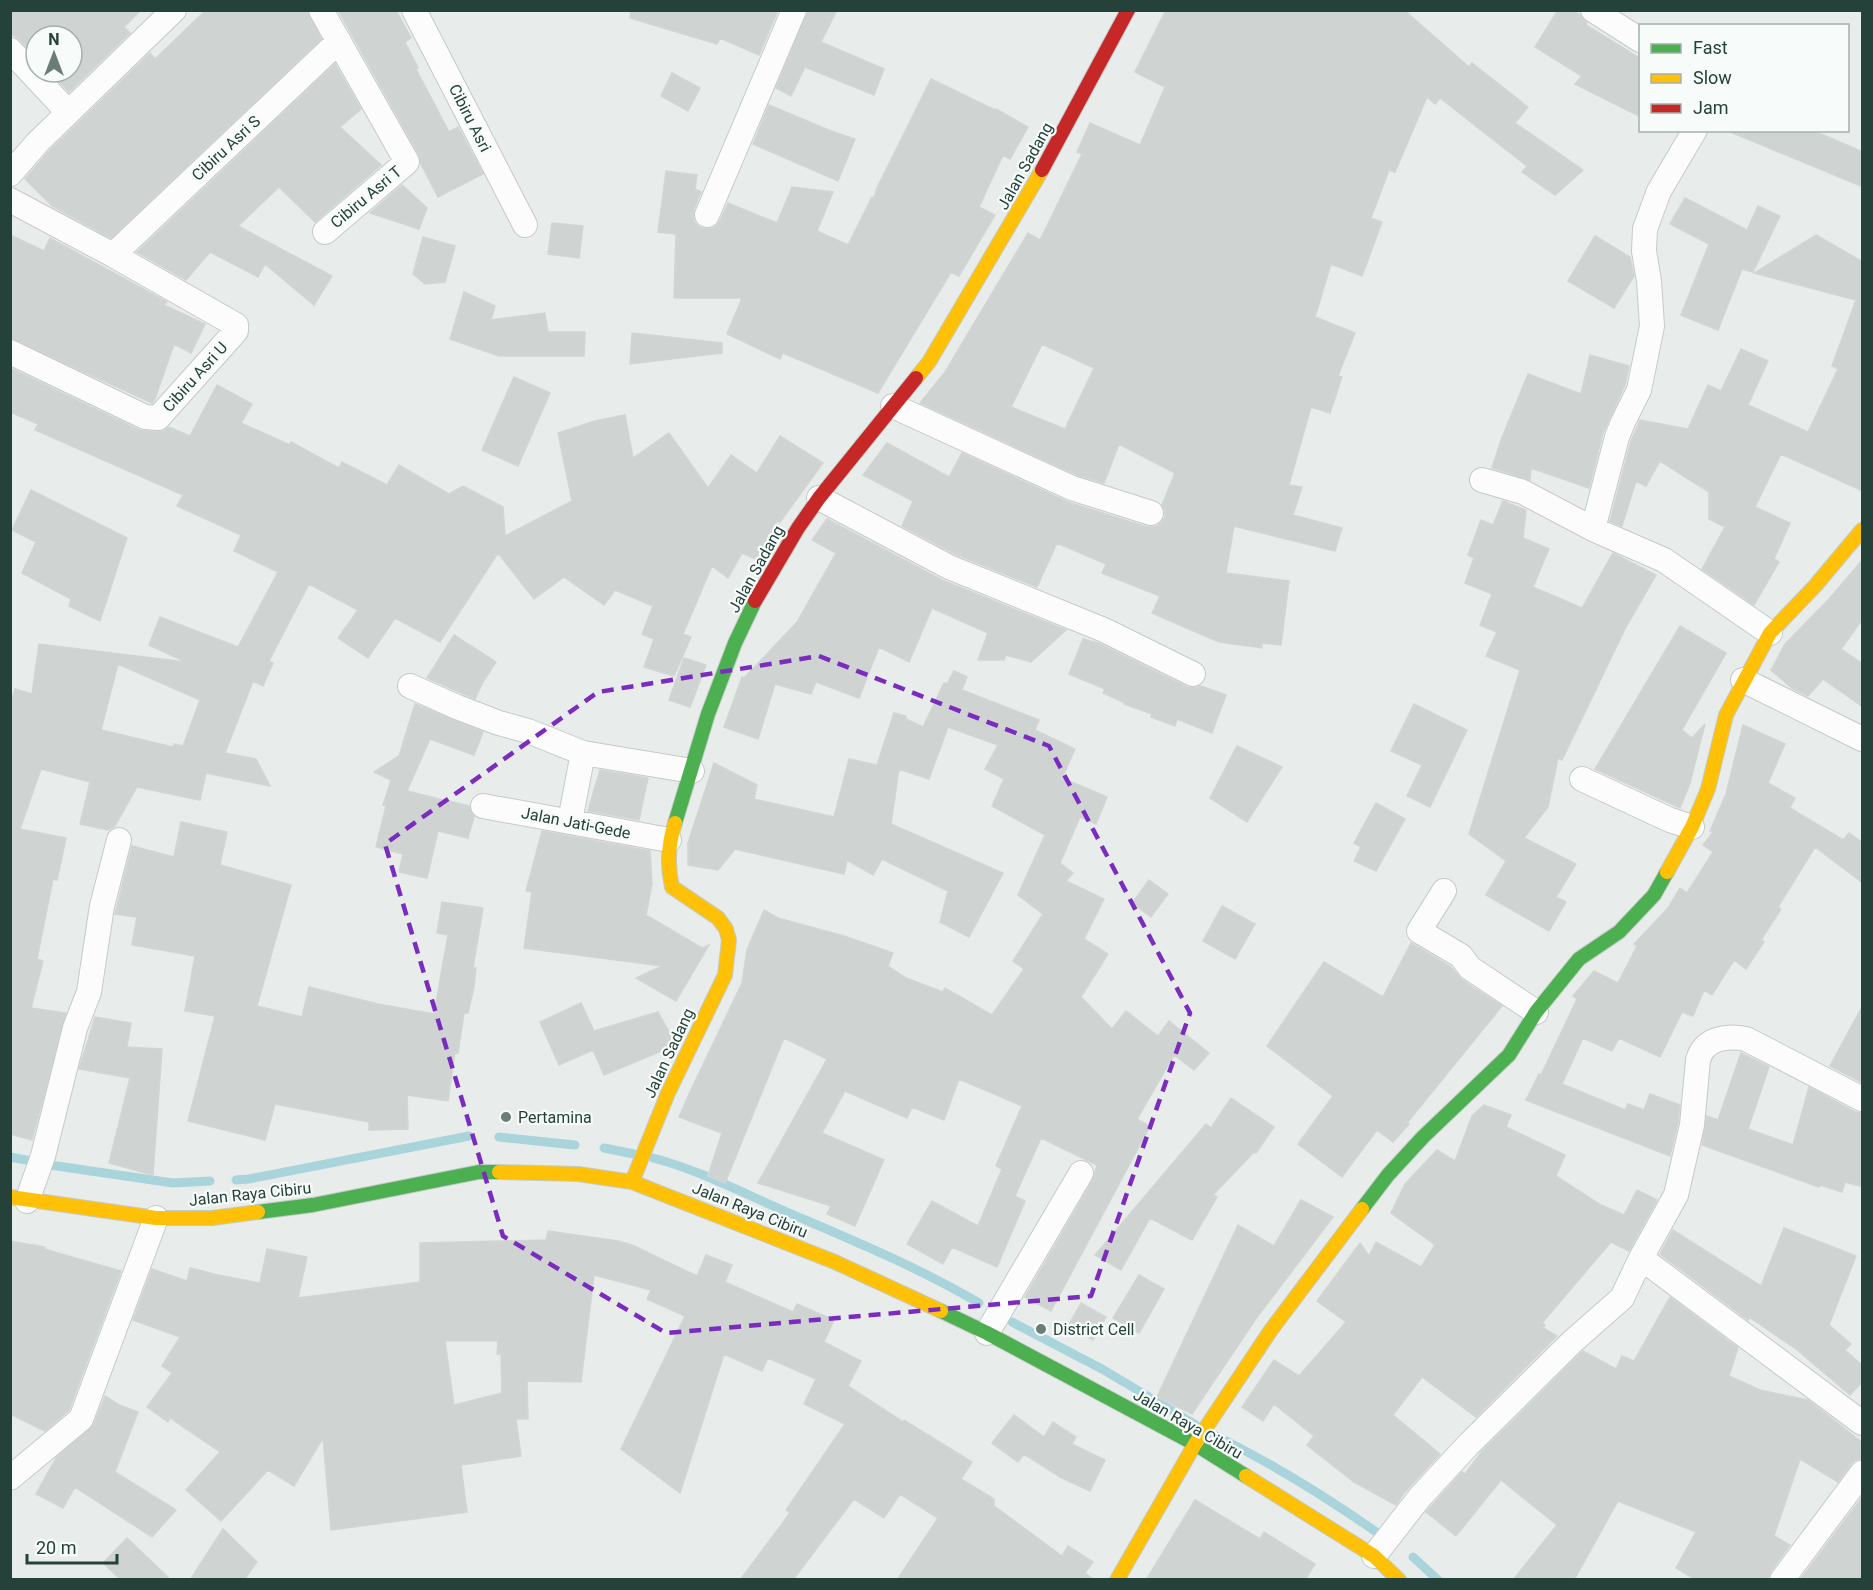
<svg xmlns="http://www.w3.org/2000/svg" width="1873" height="1590" font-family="Roboto,sans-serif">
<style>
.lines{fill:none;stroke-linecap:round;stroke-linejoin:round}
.stream{stroke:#a9d4db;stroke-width:9}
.building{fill:#cfd4d2;stroke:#d1d6d4;stroke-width:1.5;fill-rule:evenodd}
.street-casing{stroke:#c5cac8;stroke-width:26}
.fast-casing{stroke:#c3cbc8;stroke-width:16}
.slow-casing{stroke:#c3cbc8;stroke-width:16}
.jam-casing{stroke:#c3cbc8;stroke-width:16}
.street{stroke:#fcfcfc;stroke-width:24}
.fast{stroke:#4caf50;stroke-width:14}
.slow{stroke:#ffc107;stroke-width:14}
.jam{stroke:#c62828;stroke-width:14}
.marked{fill:none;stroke:#7b2cbf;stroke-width:4.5;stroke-dasharray:12 8;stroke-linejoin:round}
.poi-dot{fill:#697e78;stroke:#f7fbf9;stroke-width:2}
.labels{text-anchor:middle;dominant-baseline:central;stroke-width:4.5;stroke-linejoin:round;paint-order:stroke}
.street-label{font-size:16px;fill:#24423a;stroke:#f7fbf9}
.poi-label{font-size:16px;fill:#24423a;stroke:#f7fbf9;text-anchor:start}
</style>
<rect width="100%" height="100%" fill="#e8edeb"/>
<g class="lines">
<path class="stream" d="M499,1137L575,1145
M604,1148L634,1154
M10,1157L31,1161
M653,1158C696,1169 739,1191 780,1209C847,1238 916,1266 979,1303
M50,1165L173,1183L210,1181
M236,1180L249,1179L469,1136
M1012,1322L1102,1369L1196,1425
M1212,1434C1272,1463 1328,1498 1382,1536
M1413,1557L1438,1580"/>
</g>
<path class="building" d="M10,10H141L124,27L130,33L69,92L50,72H72V36H36V57L20,40L10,33Z
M206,10H307L321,39L111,238L52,206L25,179L48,152L150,53L155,59Z
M338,10H396L411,38L405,42L418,68L416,69L449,132L458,127L483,174L438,197L421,164L419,155Z
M631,10H778L759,55L720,38L717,44L630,18Z
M808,10H837L821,42L884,69L874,95L805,67L791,96L776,88Z
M1166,10H1404L1469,67L1472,63L1528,107L1515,123L1583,170L1555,195L1522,172L1527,166L1440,98L1435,104L1427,97L1395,172L1389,170L1371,218L1382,222L1362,276L1331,264L1315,317L1355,333L1338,376L1342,377L1330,413L1311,407L1289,485L1302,487L1293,515L1342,528L1335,551L1234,526L1226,573L1289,581L1281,645L1262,643V648L1219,642L1152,613L1160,596L1102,573L1106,564L1057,543L1037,587L955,554L902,526L913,501L863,475L887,443L949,477L962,453L1068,502L1147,527H1155L1161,523L1165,517V511L1162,505L1175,473L1119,444L1104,483L1077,475L920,403L945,372L1028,233L1040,240L1082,154L1077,152L1090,123L1140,145L1165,87L1135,72ZM1042,344L1094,368L1065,429L1011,407Z
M1558,10H1573L1580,15L1587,23L1586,25L1641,59V117L1575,84L1582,76L1535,47Z
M335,64L361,109L340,127L381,165L315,222L279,187L238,226L332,276L314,305L265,264L258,277L210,252L186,280L137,252Z
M672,73L700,88L688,111L661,96Z
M931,79L995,110L996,109L1028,127L1010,159L1003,155L979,207L995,215L959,276L951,272L878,393L783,353L780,359L727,334L742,298H674L676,234L658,232L666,171L697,175L695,189L701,192L694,209L693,217L695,223L701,228L708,229L715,227L720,221L728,203L777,223L792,187L833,192L817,231L848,245L872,197L874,198L877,188Z
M769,105L831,131L855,139L838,181L753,144Z
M1812,130L1863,152V187L1728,131Z
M402,185L427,208L419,229L370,213Z
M1685,198L1747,230L1758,206L1780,216L1753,272L1742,269L1718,330L1681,315L1709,244L1670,224Z
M552,223L583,226L579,258L548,254Z
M10,235L44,251L50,238L167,302L164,305L205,324L191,353L174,344L155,399L152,403L10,338Z
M1816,235L1863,262V491L1781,454L1755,507L1790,523L1774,559L1779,562L1754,605L1702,569L1725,527L1709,519V492L1660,461L1646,486L1636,481L1622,526L1610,521L1631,441L1640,420L1688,429L1708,385L1721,391L1741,349L1768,361L1748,405L1808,432L1838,369L1832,366L1856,300L1754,273Z
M1595,236L1630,257L1634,276L1614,308L1568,281Z
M423,237L455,246L445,282L425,284L413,274Z
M464,292L495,306L491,320L545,313L548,332H585L584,356H499L450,339Z
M632,333L722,343V353L630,364Z
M1590,355L1629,366L1625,385L1603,433L1589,488L1531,468L1530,480L1492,468L1501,440L1528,374L1581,394Z
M10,368L139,430L157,432L164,431L169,427L190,436L217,385L252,404L241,423L290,445L291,442L339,468L342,462L387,485L399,465L449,494L463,486L503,507L505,536L572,501L558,433L595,421L625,415L633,458L669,433L708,488L731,455L757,473L780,436L823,463L780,522L777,521L770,538L758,560L742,553L728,578L712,566L683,634L691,637L674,676L644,667L654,639L642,634L653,606L615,590L604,605L564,577L534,599L498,553L440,642L395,618L368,658L338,638L358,610L309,584L269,661L273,663L263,686L253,681L225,753L256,759L270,786L206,773L200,800L137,787L115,826L108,830L80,824L90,782L41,769L20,829L66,838L57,880L53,879L37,959L43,961L31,1008L66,1013L32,1140L10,1134V706L15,689L32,694L39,644L186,662L149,645L160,617L238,647L278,572L234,551L241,535L177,506L183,495L35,430L38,424L10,412ZM118,664L200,700L183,746L174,744L173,747L101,730Z
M514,377L550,393L518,466L482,450Z
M31,490L127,538L100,621L69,606L71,599L22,573L36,542L12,530Z
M1503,501L1526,510L1523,538L1549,549L1533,587L1582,608L1613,553L1656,575L1625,629L1562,760L1558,758L1548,807L1524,838L1576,864L1556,897L1566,902L1549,931L1486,895L1506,861L1469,834L1520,670L1486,656L1497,632L1480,625L1492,594L1465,583L1474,558L1468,555L1481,520L1493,525Z
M827,519L942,580L1066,630L1031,662L1006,655L1004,660H978L988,633L932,608L909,662L879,647L859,698L816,682L811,694L775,684L758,739L724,727L742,677L744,678L797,622L836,553L812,540Z
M1863,559L1862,620L1841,649L1863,664V707L1823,679L1808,696L1792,688L1771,670L1785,644L1829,599Z
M1680,626L1726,653L1682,730L1692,738L1705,724L1690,783L1680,808L1595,769Z
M454,635L496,662L483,682L475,699L427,678Z
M1083,639L1098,643L1187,687L1194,688L1201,686L1226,695L1212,733L1177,719L1175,726L1151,717L1152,714L1124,704L1125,703L1103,693L1105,689L1069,674Z
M684,658L706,665L690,707L669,700Z
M954,671L967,677L962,690L1039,720L1035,730L1075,749L1062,778L1107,797L1096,824L1080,817L1060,863L1073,873L1066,881L1104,899L1084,939L1108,954L1081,997L1112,1029L1126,1011L1158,1036L1169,1021L1209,1053L1194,1070L1174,1055L1137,1119L1150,1126L1051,1311L1025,1297L1093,1180L1097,1165L1041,1138L1015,1196L1025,1201L997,1267L952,1247L943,1264L907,1244L932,1201L978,1226L1002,1169L996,1166L1022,1106L959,1079L944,1120L912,1107L907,1118L845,1091L822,1133L884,1160L855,1226L827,1214L831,1206L758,1183L827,1059L784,1038L725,1183L708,1176L722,1133L679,1117L689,1094L742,983L747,950L764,910L778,918L844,936L893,953L888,966L906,978L943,992L945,988L992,1015L1024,969L1013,961L1043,914L1018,895L1045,835L992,806L1004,779L985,769L998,745L948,727L929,779L899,769L891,824L1003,873L969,937L940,922L948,891L882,859L873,875L847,860L844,874L735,849L718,870L688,865V843L714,763L757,785L754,799L834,817L849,759L877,765L894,713L906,716V719L923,727L944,683L947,684Z
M415,704L483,732L474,755L430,739L407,791L469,806L474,817L468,838L438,831L427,878L399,872L403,854L376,847L386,806L383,805L391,780L374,772L399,756Z
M1414,704L1467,730L1430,807L1407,796L1422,765L1391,751Z
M1743,725L1785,744L1768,783L1795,798L1790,808L1843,840L1849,833L1863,843V883L1815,847L1778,907L1781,909L1761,940L1764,942L1746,969L1734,960L1712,995L1704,990L1693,1016L1682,1012L1660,1057L1619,1038L1612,1051L1583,1038L1562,1084L1625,1110L1628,1104L1644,1110L1650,1094L1680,1105L1678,1123L1670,1156L1526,1100L1539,1074L1541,1075L1577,999L1573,996L1594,971L1618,983L1637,946L1634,944L1668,908L1680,888L1687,893L1713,852L1703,845L1713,832L1710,831L1726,794Z
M1237,746L1282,767L1247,822L1210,798Z
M600,770L648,778L639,820L588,811Z
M1376,803L1405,819L1376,871L1354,861L1361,847L1354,843Z
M181,822L227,832L220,865L291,885L257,1006L302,1017L309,987L378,1004L434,1014L448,935L437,933L442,902L483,908L473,968H476L474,987L468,1013H464L458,1053L455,1052L448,1101L407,1095L408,1129L369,1130V1122L275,1104L265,1140L188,1121L215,1016L185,1011L195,956L132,945L137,917L115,914L132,846L174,857Z
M542,831L650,851L652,884L646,915L702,948L709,945L676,1001L636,978L662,966L524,948L532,892L526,891Z
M1149,880L1168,894L1151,917L1132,903Z
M1222,906L1255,924L1235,959L1203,941Z
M1411,943L1451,967L1462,980L1502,1006L1407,1123L1409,1124L1393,1142L1377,1130L1342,1177L1298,1144L1333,1096L1267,1046L1324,962L1383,997Z
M581,1003L594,1031L658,1012L673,1039L669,1048L604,1075L593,1050L559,1065L540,1022Z
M1863,1005V1083L1830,1066Z
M95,1017L131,1023L127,1047L162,1049L153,1175L109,1163L130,1078L79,1069Z
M1741,1053L1769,1067L1748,1129L1793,1145L1809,1087L1855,1112L1863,1113V1187L1845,1182L1842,1192L1820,1185L1819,1187L1702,1145L1707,1116L1718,1120Z
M1231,1098L1274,1127L1256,1153L1254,1152L1213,1195L1217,1197L1192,1240L1150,1218L1121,1270L1095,1255L1206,1124L1211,1128Z
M1484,1105L1511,1115L1506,1127L1565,1155L1556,1176L1599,1204L1624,1215L1637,1190L1657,1200L1629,1251L1611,1242L1542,1323L1545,1325L1543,1328L1557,1336L1476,1417L1422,1377L1393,1415L1440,1454L1403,1494L1396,1505L1354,1482L1307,1445L1314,1436L1274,1404L1263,1421L1242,1407L1274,1360L1299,1376L1346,1322L1317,1301L1360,1243L1369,1256L1376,1242L1421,1267L1435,1245L1391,1213L1405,1184L1437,1150L1455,1161L1472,1116Z
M1301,1200L1333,1217L1255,1320L1192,1414L1157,1397L1238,1225L1274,1246Z
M1784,1228L1856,1256L1829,1325L1851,1344L1845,1350L1863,1366V1381L1850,1395L1796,1349L1749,1317L1748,1320L1660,1254L1673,1230L1761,1286Z
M548,1231L618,1241L632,1245L697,1276L706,1255L732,1265L725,1282L793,1312L797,1304L834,1320L824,1342L861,1361L848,1386L903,1422L904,1420L972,1462L961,1479L994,1499V1506L1062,1556L1068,1546L1093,1562L1085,1573L1094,1580H897L938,1518L900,1494L884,1518L854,1499L793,1580H740L790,1513L786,1510L845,1424L804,1404L816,1379L768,1358L762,1371L724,1354L680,1493L621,1449L685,1316L647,1299L651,1290L594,1275L581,1382L527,1381L528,1419H516L521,1456L461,1465L467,1512L331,1530L323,1438L294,1486L268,1470L221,1521L186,1490L220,1452L170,1418L168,1422L147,1407L172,1373L162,1366L180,1337L133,1320L152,1269L187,1281L190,1268L218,1275L260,1283L267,1249L307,1257L298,1298L420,1282V1243L546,1240ZM445,1341H498L497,1354H501L502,1393L454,1405Z
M10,1241L45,1247L44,1249L121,1271L69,1410L45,1431L10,1414Z
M1139,1275L1164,1289L1139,1333L1113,1318Z
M1670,1297L1738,1348L1729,1376L1760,1390L1808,1400L1863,1443V1459L1856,1460L1851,1464L1838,1482L1800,1459L1774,1536L1790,1545L1771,1571L1768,1580H1696L1676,1568L1696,1532L1618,1501L1574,1580H1513L1557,1525L1501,1480L1456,1536L1426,1512L1462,1472L1465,1474L1482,1451L1583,1351L1616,1369L1622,1356L1634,1361Z
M1081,1303L1106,1317L1093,1340L1068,1326Z
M105,1396L119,1405L138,1412L115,1472L176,1510L152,1537L75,1487L63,1508L36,1494L56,1458L94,1424Z
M1014,1415L1044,1437L1053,1422L1076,1437L1072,1444L1105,1460L1090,1491L1060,1477L1024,1454L1018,1462L992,1443Z
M1863,1496V1580H1800Z
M1195,1500L1260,1539L1264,1532L1315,1564L1305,1580H1146Z
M223,1529L257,1562L244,1580H190Z
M127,1538L171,1580H121L103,1563Z"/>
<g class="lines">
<defs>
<path id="street" d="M321,10L407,162L325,232
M414,10L525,225
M1593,10L1640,40
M10,50L68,112
M10,174L38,142L174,10
M10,200L113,255L236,325V331L158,418L145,417L10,352
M707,215L794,10
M113,255L339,41
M893,406L1072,488L1151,513
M1482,480L1523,492L1593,529L1664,560L1770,633
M819,498L949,567L1104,630L1193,674
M1593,529L1617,437L1623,422L1639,390L1652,326L1649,281L1644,251L1645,229L1659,191L1695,130
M1743,680L1862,739
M410,686L457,707L499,723L528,731L583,753L692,771
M1582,779L1670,820L1692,827
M483,806L669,840
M570,821L583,753
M1444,891L1419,931L1461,956L1470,968L1536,1012
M27,1201L43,1156L75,1028L89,992L102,906L119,840
M1641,1258L1862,1423
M987,1333L1081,1173
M10,1478L81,1419L156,1218
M1374,1556L1420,1497L1468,1445L1572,1342L1622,1298L1641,1258L1676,1195L1692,1125L1698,1060C1704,1038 1727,1035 1746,1039L1862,1099
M1782,1580L1862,1473"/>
<path id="fast" d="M675,823L708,714L735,643L755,601
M1362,1209L1388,1175L1423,1137L1509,1055L1536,1012L1579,959L1619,932L1654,895L1667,872
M258,1212L313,1205L479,1172H499
M941,1311L987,1333L1195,1444L1246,1476"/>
<path id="slow" d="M916,378L929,362L1042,170
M1667,872L1692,827L1708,789L1726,715L1770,633L1815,586L1862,530
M499,1172L578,1174L632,1182L835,1262L941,1311
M632,1182L668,1093L725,975L729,940L726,929L718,918L672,887C667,865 668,844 675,823
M10,1197L156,1218H212L258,1212
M1246,1476L1374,1556L1399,1580
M1117,1580L1195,1444L1271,1330L1362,1209"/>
<path id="jam" d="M1042,170L1128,10
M755,601L798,528L819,498L916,378"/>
</defs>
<use href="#street" class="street-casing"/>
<use href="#fast" class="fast-casing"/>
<use href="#slow" class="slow-casing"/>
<use href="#jam" class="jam-casing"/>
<use href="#street" class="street"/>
<use href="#fast" class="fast"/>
<use href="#slow" class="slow"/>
<use href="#jam" class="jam"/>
</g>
<path class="marked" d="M819,656L1049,746L1190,1013L1091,1296L666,1333L503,1236L385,844L598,692Z"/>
<g class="poi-dot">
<circle cx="506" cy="1117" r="6"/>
<circle cx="1041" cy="1329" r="6"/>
</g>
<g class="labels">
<g class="street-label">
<text transform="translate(470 118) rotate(63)">Cibiru Asri</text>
<text transform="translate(226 148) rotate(-43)">Cibiru Asri S</text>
<text transform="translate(1025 166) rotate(-61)">Jalan Sadang</text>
<text transform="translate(366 197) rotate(-40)">Cibiru Asri T</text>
<text transform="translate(195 377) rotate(-48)">Cibiru Asri U</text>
<text transform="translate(756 569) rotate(-61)">Jalan Sadang</text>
<text transform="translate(576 823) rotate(11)">Jalan Jati-Gede</text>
<text transform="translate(669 1053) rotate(-65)">Jalan Sadang</text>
<text transform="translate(250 1194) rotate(-6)">Jalan Raya Cibiru</text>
<text transform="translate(750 1210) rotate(22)">Jalan Raya Cibiru</text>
<text transform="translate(1188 1424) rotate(30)">Jalan Raya Cibiru</text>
</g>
<g class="poi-label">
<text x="518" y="1117">Pertamina</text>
<text x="1053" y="1329">District Cell</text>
</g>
</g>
<rect width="1873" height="1590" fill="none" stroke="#24423a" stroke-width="24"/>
<rect x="1639" y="24" width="210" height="108" fill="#f7fbf9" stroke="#a3b1ad" stroke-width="1.5"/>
<rect x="1651" y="44" width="30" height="9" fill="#4caf50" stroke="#a3b1ad" stroke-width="1.5"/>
<text x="1693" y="54" font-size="18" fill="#24423a">Fast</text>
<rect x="1651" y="74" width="30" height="9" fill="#ffc107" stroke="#a3b1ad" stroke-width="1.5"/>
<text x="1693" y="84" font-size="18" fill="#24423a">Slow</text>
<rect x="1651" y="104" width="30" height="9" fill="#c62828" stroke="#a3b1ad" stroke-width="1.5"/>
<text x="1693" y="114" font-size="18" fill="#24423a">Jam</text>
<g transform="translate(54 54)"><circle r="28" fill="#f7fbf9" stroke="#a3b1ad" stroke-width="1.5"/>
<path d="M0-4.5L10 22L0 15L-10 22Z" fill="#697e78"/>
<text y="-9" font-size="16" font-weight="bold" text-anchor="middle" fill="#24423a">N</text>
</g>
<path d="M27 1554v9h90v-9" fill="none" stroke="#24423a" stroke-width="3"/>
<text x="36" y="1554" font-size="18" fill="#24423a" stroke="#f7fbf9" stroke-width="4.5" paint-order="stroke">20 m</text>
</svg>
